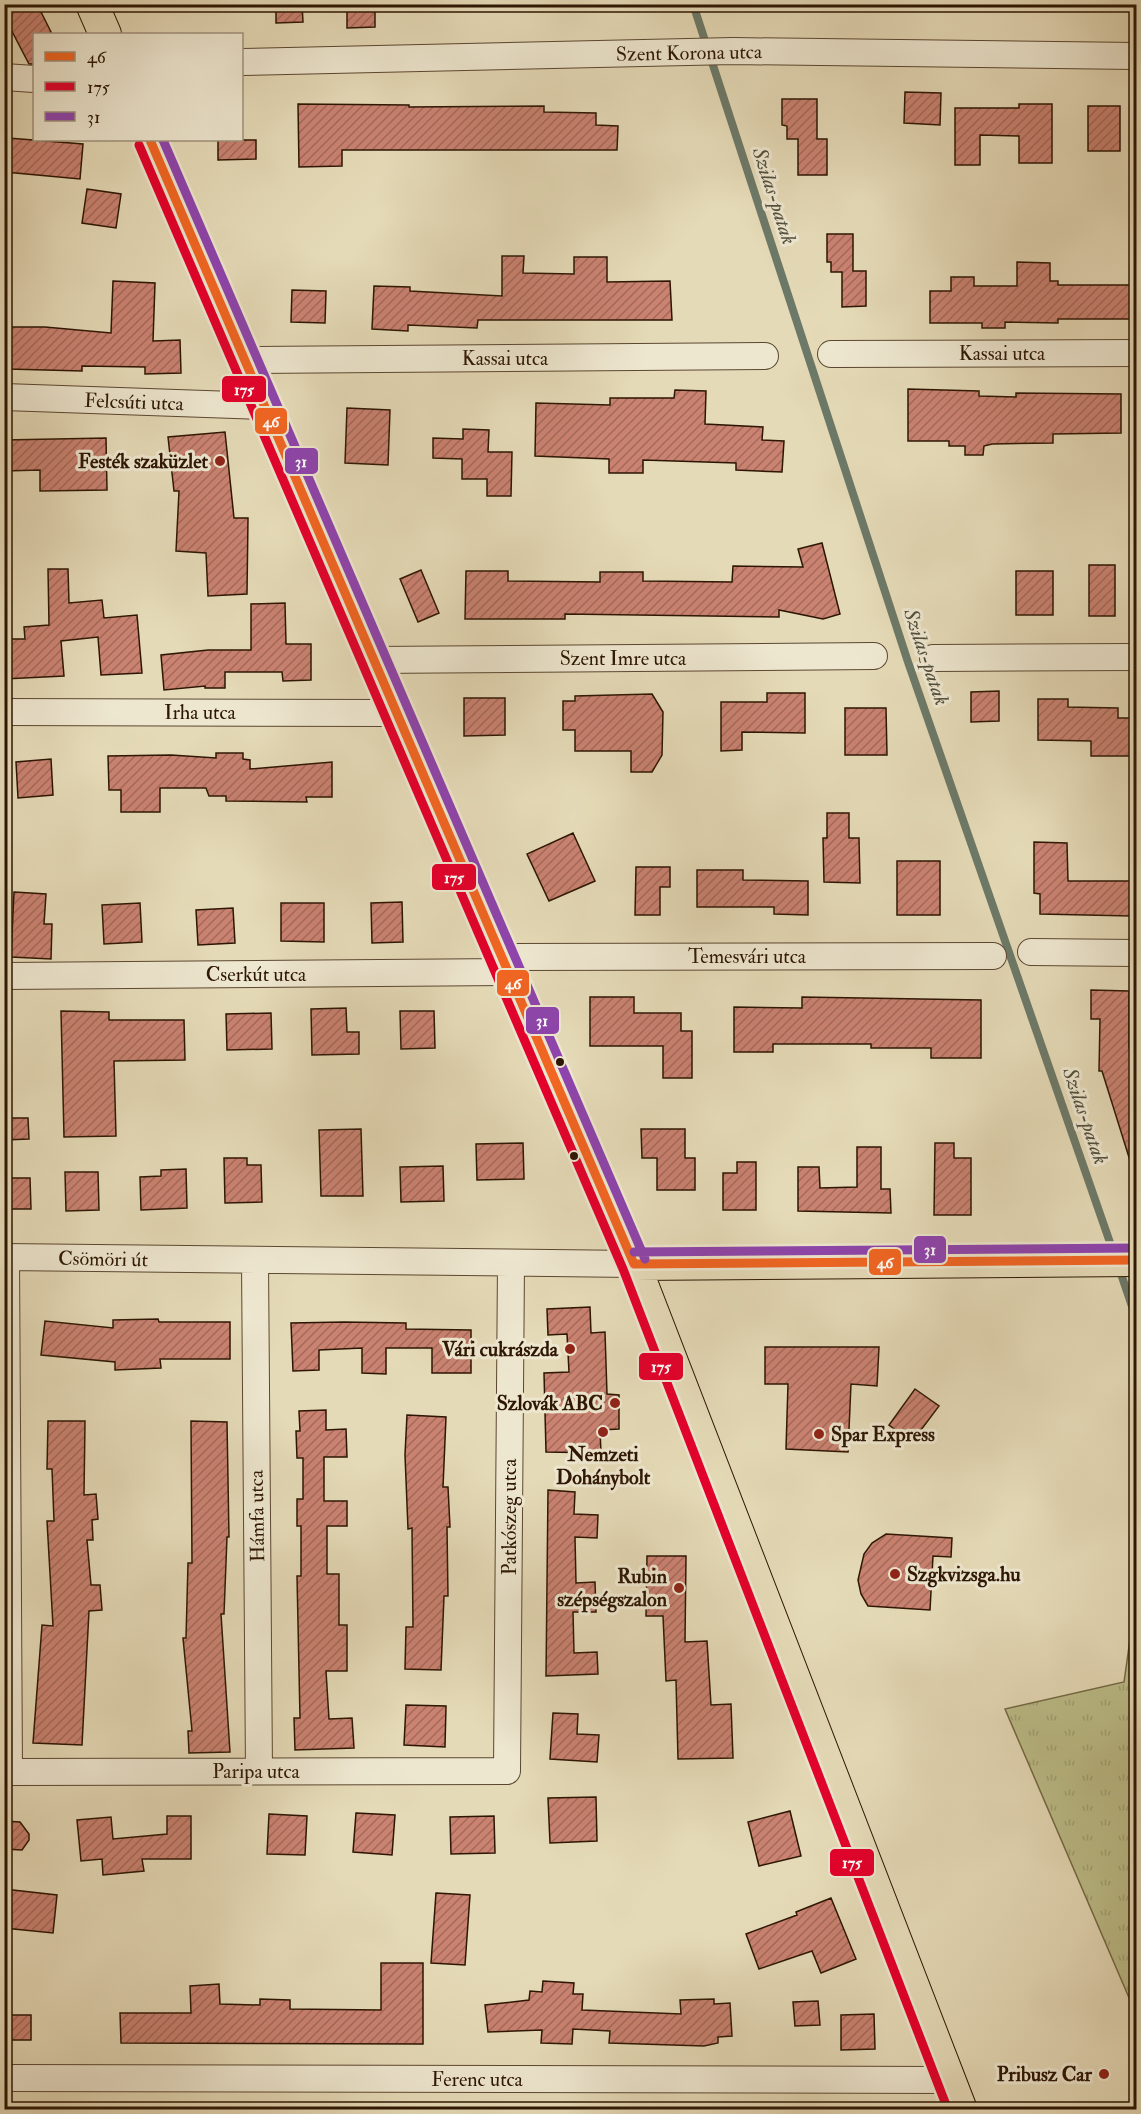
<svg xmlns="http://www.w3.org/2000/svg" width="1141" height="2114" font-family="'IM FELL Double Pica',serif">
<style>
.grass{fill:url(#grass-tufts);stroke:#746a46;stroke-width:1.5}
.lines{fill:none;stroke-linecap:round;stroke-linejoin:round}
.stream{stroke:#6c7968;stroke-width:8}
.building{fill:url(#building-hatch);stroke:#2d1603;stroke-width:1.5}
.minor-casing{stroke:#5b4730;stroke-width:28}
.major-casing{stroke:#2d1603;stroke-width:34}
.minor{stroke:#eee7d0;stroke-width:26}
.major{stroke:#e5dab7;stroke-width:32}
.bus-1-casing{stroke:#eee7d0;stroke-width:14}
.bus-2-casing{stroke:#eee7d0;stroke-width:14}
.bus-3-casing{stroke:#eee7d0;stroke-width:14}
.bus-1{stroke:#f26522;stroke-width:9}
.bus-2{stroke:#e4002b;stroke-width:9}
.bus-3{stroke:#8e44ad;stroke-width:9}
.poi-dot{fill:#8f2418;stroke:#eee7d0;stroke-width:2}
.bus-dot{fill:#2d1603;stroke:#eee7d0;stroke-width:2}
.labels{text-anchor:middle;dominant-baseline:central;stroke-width:6;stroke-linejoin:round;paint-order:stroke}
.street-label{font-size:20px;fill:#2d1603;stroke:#eee7d0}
.poi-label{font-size:20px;font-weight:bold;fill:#2d1603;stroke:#eee7d0;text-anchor:end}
.water-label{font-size:21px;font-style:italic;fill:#52503e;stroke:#eee7d0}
.line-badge{stroke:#eee7d0;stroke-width:2}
.badge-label{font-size:16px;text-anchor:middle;font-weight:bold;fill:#fff}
</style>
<defs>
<pattern id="grass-tufts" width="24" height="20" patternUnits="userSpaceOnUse" patternTransform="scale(1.5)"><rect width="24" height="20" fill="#bcbd89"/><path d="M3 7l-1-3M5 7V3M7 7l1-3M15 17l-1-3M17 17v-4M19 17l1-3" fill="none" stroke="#a2a275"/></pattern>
<pattern id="building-hatch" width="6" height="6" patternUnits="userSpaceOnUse" patternTransform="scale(1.5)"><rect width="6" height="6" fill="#ca8271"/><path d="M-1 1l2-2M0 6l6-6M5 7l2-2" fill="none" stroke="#a4695b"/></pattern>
</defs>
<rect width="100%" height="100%" fill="#e5dab7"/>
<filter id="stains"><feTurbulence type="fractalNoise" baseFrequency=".00333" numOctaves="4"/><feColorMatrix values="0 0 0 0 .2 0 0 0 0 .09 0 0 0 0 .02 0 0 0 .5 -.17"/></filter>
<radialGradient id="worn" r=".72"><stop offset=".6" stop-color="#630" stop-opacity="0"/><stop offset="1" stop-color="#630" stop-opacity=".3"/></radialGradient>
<path class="grass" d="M1136,1597V2014L1005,1709L1124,1682Z"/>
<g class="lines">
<path class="stream" d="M693,4L908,662L1114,1254
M1119,1268L1136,1318"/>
</g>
<path class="building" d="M4,4H37L52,34H34V64H29L4,16Z
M276,4H302L303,22L276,23Z
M375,7V27L347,28V8Z
M905,92L941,93L940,125L904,123Z
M782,99H817V139H827V175H798V139H787V126L782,125Z
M298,104L409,105V107L544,106V112L596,113V125L618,126L617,150H342V166L299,167Z
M1019,104H1052V163H1019V136L980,135V165H955V108H1019Z
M1088,106H1120V151H1088Z
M8,138L83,144L80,179L5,172Z
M218,140H256V159L218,160Z
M87,189L121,194L116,228L82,223Z
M827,234H853V271H866V306L842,307V272H831V262H827Z
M502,256H524L523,273L574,274V257H607V282L670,281L672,320H478L477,328L408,325V331L372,329L374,286L410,287V291L502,296Z
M1017,262L1050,263V281H1058V285H1132L1131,319H1058V323L1005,322V328H982V323H930V291H951V277H974V286H1017Z
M113,281L155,283L153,341L180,340L181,373L145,374V367L82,366V371L8,369L7,327H45L111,333Z
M292,290L326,291L325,323L291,322Z
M908,389L979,391V396L1016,397V393L1121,394V433L1053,434V443L992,444L984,446L983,455H965V446H949V441H908Z
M675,390L706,391L705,424L763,427L762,440L784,441L782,472L736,470V463L643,460V473H609V459L535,456L536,403L610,405V398H674Z
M347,408L390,410L388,465L345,463Z
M463,429L489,430L488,452H512L511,496H487V479H462V459L433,458V438L463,439Z
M225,432L234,518H248L247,594L208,596L206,553L176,551L179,491H174L168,437Z
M106,438L107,490L40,491V470L4,471V440Z
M822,543L840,614L823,619L779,610V617L565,614V619H465L466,571H508V581L600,582V572H643V581L732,582L733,566L803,567L798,549Z
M1089,565H1115V616H1089Z
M48,569H68L69,603L102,600L104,618L137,615L142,673L101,675L98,637L61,641L64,676L4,679V639H25L24,627L49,625Z
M421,570L439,613L418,622L400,579Z
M1016,571H1053V615H1016Z
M285,603L286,644H311V680L283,681L282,672H225V688H205V686L164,690L161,655L208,650H251V604Z
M999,691V721L971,722V692Z
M767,693H805V733L742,732V750L721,751V702H767Z
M652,694L663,712L662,755L652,772H631V751H575V730H563V701H575V696Z
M464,698H505V735L464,736Z
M1038,699H1068V707L1118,708V718H1133V756H1091V741L1038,740Z
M845,708H886L887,755H845Z
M216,753H243V759L250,760V769L332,762V797H306L307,802L226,801V796H209L206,788H160V812H121V790H109L108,756L171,755L216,758Z
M51,759L53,795L18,798L16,762Z
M827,813H849V838H859L860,883L824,882L823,838H827Z
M573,833L595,881L549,901L527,854Z
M1034,842L1067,843L1068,881H1131V916L1040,914V894L1034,893Z
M897,861H940V915H897Z
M636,867H670V887H660V915H635Z
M697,870H743V880L808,881V915L774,914V907H697Z
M14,892L46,894L44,924H52L51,959L11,957Z
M402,902L403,942L372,943L371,903Z
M140,903L142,942L104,944L102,905Z
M281,903H324V942L281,941Z
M233,908L235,943L198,945L196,910Z
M1091,990L1129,991V1048H1137V1166L1132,1167L1102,1071H1099L1100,1019H1091Z
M590,997H634V1013H681V1031H692V1078H663V1046H590Z
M802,997L981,1000V1058H931V1048H871V1044H773V1052H734V1007L802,1008Z
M346,1008L347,1032H359V1054L312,1055L311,1009Z
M61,1011L109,1012V1020H184L185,1060L114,1061L116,1136L64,1137Z
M400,1011H434L435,1048L401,1049Z
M271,1013L272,1049L227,1050L226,1014Z
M4,1118H28L29,1139L4,1140Z
M361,1129L363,1196H321L319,1130Z
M641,1129H685V1158H695V1190H657V1158H642Z
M523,1143L524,1179L477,1180L476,1144Z
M935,1143H954V1158H971V1215H934Z
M857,1147H881V1189H890L891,1213L798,1211V1167H819L820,1188L857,1187Z
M224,1158H247V1165H261L262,1202L225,1203Z
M737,1162H756V1210H723V1173H737Z
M443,1166L444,1201L401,1202L400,1167Z
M186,1169L187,1208L141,1210L140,1177L161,1176V1170Z
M65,1172H98L99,1210L66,1211Z
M4,1178H30L31,1209H8V1200H4Z
M590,1307L591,1333L605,1332L607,1394L619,1395V1429L600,1430L601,1453L546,1452L544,1373L569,1372L567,1334L548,1335L547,1309Z
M158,1319L159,1322H230V1359H160L161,1368L115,1370V1362L41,1355L45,1321L113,1328V1320Z
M344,1322L406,1323V1329L471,1330V1373H432V1348H386V1374L362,1373V1348L319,1350V1370L293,1371L291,1323Z
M765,1347H879L877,1386L851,1384L848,1452L786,1449L788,1384H765Z
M915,1389L939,1406L912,1442L889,1425Z
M326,1410V1430L346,1429L347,1457H324V1501H347V1526H327V1574H339V1625H347V1671H326L329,1719L352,1718L354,1748L295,1750L294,1718H300L297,1576H301V1526H297V1499H303V1458H297L296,1431H300L299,1411Z
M407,1415L446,1417L443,1487H448L450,1527H447L448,1596H444L441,1670L405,1669L406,1627H413L412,1528L408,1529L405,1455Z
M48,1421H85L84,1495L96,1494L98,1519L92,1520L93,1540H87L91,1585H100L102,1610L89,1611L82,1745L33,1743L42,1625L53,1626L47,1521H54L52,1469H47Z
M191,1421L227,1422L229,1537H227L224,1614H221L230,1752L189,1753L188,1731H192L183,1638H186L188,1563H192Z
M548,1490L575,1492L574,1514L598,1515L597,1538L575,1537L576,1583L595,1582L596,1612H573L574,1653L597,1652L598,1674L546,1676Z
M886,1534L952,1538L951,1557L933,1556L930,1610L868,1606L861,1594L858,1580L864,1554L872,1543Z
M647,1556H686L685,1642L707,1641L711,1705L731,1704L733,1758L678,1759L676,1680L666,1681L663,1616H646Z
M406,1705L446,1706L445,1747L404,1745Z
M553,1713L578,1714L577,1734L599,1735L597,1762L550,1759Z
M596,1797L597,1841L550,1843L548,1798Z
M790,1811L801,1856L759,1866L748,1822Z
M356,1813L395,1815L392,1855L353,1852Z
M269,1814L307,1816L305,1855L267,1854Z
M167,1816H191V1859H142L144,1871L103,1875L102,1859L81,1861L77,1820L111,1817L113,1839L167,1834Z
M494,1816L495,1853L451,1854L450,1817Z
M4,1821L20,1822L29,1834V1840L22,1850L4,1849Z
M4,1889L57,1895L53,1933L4,1928Z
M436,1893L470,1895L465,1965L431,1963Z
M831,1898L856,1959L821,1973L812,1951L759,1969L746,1934L797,1915L796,1912Z
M381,1963H423V2044L121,2043L120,2013H191L190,1986L219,1984L220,2004L260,2005V1999L290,2000V2009L381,2010Z
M543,1981L574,1983L573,1994H583L582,2010L681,2014L680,2000L714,1999V2004L730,2003L732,2036L718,2037V2043L704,2046L609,2043L610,2031L573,2029L572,2044L541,2043L542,2030L488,2032L485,2005L529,2000L530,1991L542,1992Z
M818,2001L820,2025L795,2026L793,2002Z
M874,2014L875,2049L841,2050V2015Z
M4,2015H31V2040H4Z"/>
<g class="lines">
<defs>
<path id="minor" d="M242,62L733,51L1136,56
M4,77L34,79
M831,354L1136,353
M245,360L765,356
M4,397L264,406
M933,658L1136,657
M372,660L874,656
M4,712L395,713
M1031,952L1136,953
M501,957L993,956
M4,976L507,972
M4,1257L634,1264
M6,1257L9,1772
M255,1261L259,1771
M4,1772L507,1771L511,1263
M4,2078L950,2080"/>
<path id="major" d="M92,4L105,34
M150,140L634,1264L961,2110
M634,1264L1136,1260"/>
</defs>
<use href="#minor" class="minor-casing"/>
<use href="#major" class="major-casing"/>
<use href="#minor" class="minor"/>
<use href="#major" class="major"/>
<defs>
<path id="bus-1" d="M150,140L634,1264
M634,1264L1136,1260"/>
<path id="bus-2" d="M139,145L623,1269L948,2110"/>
<path id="bus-3" d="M163,140L645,1259
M634,1252L1136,1248"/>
</defs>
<use href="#bus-1" class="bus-1-casing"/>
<use href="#bus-2" class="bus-2-casing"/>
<use href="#bus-3" class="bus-3-casing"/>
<use href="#bus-1" class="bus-1"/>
<use href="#bus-2" class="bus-2"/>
<use href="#bus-3" class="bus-3"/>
</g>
<g class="poi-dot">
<circle cx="220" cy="461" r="6"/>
<circle cx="570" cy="1349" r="6"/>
<circle cx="615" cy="1403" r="6"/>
<circle cx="603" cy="1432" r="6"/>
<circle cx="819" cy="1434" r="6"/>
<circle cx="895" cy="1574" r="6"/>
<circle cx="679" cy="1588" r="6"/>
<circle cx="1104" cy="2074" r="6"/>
</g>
<g class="bus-dot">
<circle cx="560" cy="1062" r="5"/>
<circle cx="574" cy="1156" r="5"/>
</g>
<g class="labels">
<g class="street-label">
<text transform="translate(689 53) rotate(-1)">Szent Korona utca</text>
<text x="1002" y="353">Kassai utca</text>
<text x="505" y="358">Kassai utca</text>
<text transform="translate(134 402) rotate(2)">Felcsúti utca</text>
<text x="623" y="658">Szent Imre utca</text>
<text x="200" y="712">Irha utca</text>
<text x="747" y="956">Temesvári utca</text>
<text x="256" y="974">Cserkút utca</text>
<text transform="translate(103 1259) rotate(1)">Csömöri út</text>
<text transform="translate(257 1516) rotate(-91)">Hámfa utca</text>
<text transform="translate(509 1517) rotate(-90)">Patkószeg utca</text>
<text x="256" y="1771">Paripa utca</text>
<text x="477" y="2079">Ferenc utca</text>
</g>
<g class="poi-label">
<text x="208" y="461">Festék szaküzlet</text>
<text x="558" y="1349">Vári cukrászda</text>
<text x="603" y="1403">Szlovák ABC</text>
<text x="831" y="1434" text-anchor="start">Spar Express</text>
<text x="603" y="1454" text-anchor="middle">Nemzeti<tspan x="603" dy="23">Dohánybolt</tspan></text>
<text x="907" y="1574" text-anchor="start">Szgkvizsga.hu</text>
<text x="667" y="1576">Rubin<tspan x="667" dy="23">szépségszalon</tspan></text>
<text x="1092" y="2074">Pribusz Car</text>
</g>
<g class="water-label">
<text transform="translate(774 196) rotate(72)">Szilas-patak</text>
<text transform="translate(926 657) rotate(71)">Szilas-patak</text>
<text transform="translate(1085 1116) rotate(71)">Szilas-patak</text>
</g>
</g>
<g class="line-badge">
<rect x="221" y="375" width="46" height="28" rx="6" fill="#e4002b"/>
<rect x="254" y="407" width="34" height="28" rx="6" fill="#f26522"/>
<rect x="284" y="447" width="35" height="28" rx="6" fill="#8e44ad"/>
<rect x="431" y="863" width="46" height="28" rx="6" fill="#e4002b"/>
<rect x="496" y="969" width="34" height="28" rx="6" fill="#f26522"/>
<rect x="525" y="1006" width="35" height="29" rx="6" fill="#8e44ad"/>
<rect x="913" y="1235" width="34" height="29" rx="6" fill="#8e44ad"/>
<rect x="868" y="1248" width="34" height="28" rx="6" fill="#f26522"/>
<rect x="638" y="1352" width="46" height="29" rx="6" fill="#e4002b"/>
<rect x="829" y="1848" width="46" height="29" rx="6" fill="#e4002b"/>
</g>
<g class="badge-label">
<text x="244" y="395">175</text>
<text x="271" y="427">46</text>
<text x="301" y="467">31</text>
<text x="454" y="883">175</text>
<text x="513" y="989">46</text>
<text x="542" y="1026">31</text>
<text x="930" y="1255">31</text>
<text x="885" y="1268">46</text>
<text x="661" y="1372">175</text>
<text x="852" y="1868">175</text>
</g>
<rect width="1141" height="2114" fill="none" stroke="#e5dab7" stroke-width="24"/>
<rect x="6" y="6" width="1129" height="2102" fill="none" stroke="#2d1603" stroke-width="3"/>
<rect x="12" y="12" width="1117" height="2090" fill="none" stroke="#2d1603" stroke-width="1.5"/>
<rect x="33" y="33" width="210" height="108" fill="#eee7d0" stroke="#a1937e" stroke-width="1.5"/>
<rect x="45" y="52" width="30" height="9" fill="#f26522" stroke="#a1937e" stroke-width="1.5"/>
<text x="87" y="63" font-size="18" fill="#2d1603">46</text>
<rect x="45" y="82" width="30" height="9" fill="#e4002b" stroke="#a1937e" stroke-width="1.5"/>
<text x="87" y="93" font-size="18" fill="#2d1603">175</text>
<rect x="45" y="112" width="30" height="9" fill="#8e44ad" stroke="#a1937e" stroke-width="1.5"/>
<text x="87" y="123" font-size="18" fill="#2d1603">31</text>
<rect width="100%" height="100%" filter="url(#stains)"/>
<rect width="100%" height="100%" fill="url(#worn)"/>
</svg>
